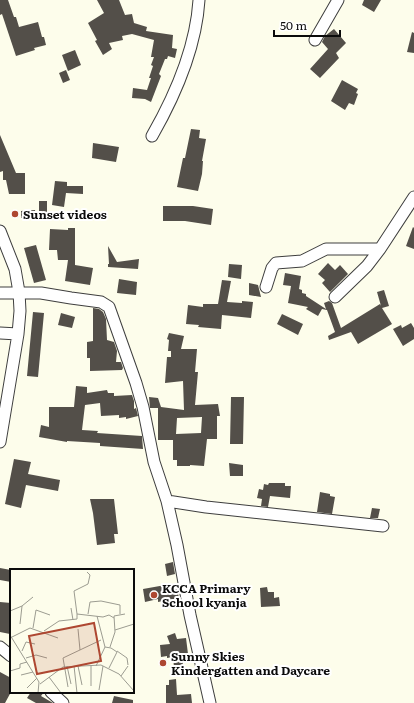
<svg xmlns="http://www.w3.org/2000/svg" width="414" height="703" font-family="Literata,serif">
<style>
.building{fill:#534f49;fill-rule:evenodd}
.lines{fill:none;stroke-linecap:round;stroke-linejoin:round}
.minor-casing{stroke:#3e3e3e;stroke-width:13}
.minor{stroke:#fff;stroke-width:11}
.poi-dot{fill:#ae4731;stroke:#fff;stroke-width:1.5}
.labels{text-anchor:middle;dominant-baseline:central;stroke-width:4;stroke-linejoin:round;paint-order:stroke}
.poi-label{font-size:12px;font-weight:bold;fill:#0b0b0b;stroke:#fff;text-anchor:start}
.inset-road{fill:none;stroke:#9c9c91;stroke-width:1}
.view{fill:#ae4731;fill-opacity:0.15;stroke:#ae4731;stroke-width:2}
.inset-edge{fill:none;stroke:#0b0b0b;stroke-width:2}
</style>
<rect width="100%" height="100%" fill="#fdfdeb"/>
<path class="building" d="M0,0H8L14,17H16L19,27L38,22L42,37H44L46,45L34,48L35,50L16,56L2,14L0,15Z
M97,0H119L125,15L132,14L134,23L147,27L146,31L173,35L172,48L177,49L175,58L168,56L167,59H165L159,74L161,76L151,102L145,99L132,98L133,88L147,90L151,78H149L153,66L151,65L154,57H151L154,40L132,34L122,36L123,40L109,43L112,49L103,55L95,41L97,40L88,23L104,13Z
M364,0H381L374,12L362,5Z
M334,29L346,43L336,53L339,58L320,78L310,69L328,49L322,42L325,36Z
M412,32L414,33V53L407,52Z
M75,50L81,65L68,71L62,55Z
M66,70L70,80L63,83L59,73Z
M342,80L358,89L356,93L358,94L354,105L349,103L345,110L331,101Z
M191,129L200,130L199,138L206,139L202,161H203L202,174L198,191L177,187L183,158H185Z
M0,135L16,173H25V194H9L6,180H3V171L0,172Z
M93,143L119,147L116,162L92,158Z
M55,181L67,182V186H83V194L66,193L64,207L52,205Z
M39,201H47V215H39Z
M163,206H193L213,209L211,225L185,221H163Z
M35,210L36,217L21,218V211Z
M413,227L414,228V249L406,246Z
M68,228H75V265L93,268L90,285L65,281L68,260H58L57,250H49L50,229L68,230Z
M36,245L46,280L34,283L24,248Z
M108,246L117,262L139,259L138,269L108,267V264H109Z
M328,263L335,270L340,265L348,274L330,292L322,283L325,280L318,274Z
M229,264L242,265L241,279L228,277Z
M285,273L301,276L299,289L302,290V293L306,294V296L326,309L324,303L329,301L332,303L341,328L380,304L381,306L377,292L384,290L389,306L382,308L392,324L358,344L351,332L329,340L328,336L335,332L327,310L322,309L318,316L306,309L308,307L288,303L291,286L283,285Z
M119,279L137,282L136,295L117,293Z
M222,280L231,281L227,302L242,303V301L253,302L251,318L222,315L221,329L198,327L199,325L186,324L188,305L203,307V304H218Z
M249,283L258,285L261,297L249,295Z
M93,308L99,309L103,312L106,319L107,340L114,342L117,351L116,362H121L123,368L122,370L90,371V358H87V342L93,341Z
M33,312L44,313L38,377L27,376Z
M61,313L75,317L72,328L58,325Z
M282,314L303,324L298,335L277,324Z
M411,323L414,328V339L403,346L393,329L401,325L402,328Z
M169,333L184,336L181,349H197L195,372H198L195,405L218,404L220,416H217V439H207L204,466L190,465V466H177V460H173V440H158V408H150L149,397L158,398L161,407L184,410L183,381L165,383L167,357H171V351H168L169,340L167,339ZM202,417L201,433L176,434L177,418Z
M76,386L87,387V393L107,390L108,393H114V396L132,395L134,401V409L136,408L138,416L126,419V417L119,418V415L101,416L100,403L85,405L82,430L98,431L97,433L142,436L143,449L100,446V443L67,441V442L39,437L41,425L49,427V407H74Z
M231,397H244L243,444H230Z
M14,459L31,462L28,474L60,480L58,491L26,485L21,508L5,504Z
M229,463L243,465V476H230Z
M269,483H285V486H291L290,498L270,496L268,507L261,506L262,499L257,498L259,489L263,490L264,484L268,485Z
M320,492L330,494V496L335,497L332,514L317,512Z
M90,499H114L118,534H114L115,543L97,545L93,513Z
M372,508L380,509L378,518H370Z
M173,562L175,574L167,576L165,564Z
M0,568L11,570V582L0,580Z
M171,584L172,590L177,589L179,598L158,602V599L145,602L143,589Z
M267,587L268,592H274V598L279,597L280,606L261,607L260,588Z
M0,602L11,603V630L10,634L0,632Z
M175,633L177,639L186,638L188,654L182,655L183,666L174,667L173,657L167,658V656L161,657L160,645L170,644L167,636Z
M0,672L11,678V692L5,703H0Z
M176,679L177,695L191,694L192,703H166V685H169V680Z
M31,692H44L41,696L53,703H36L27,698Z
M114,696L133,700V703H112Z"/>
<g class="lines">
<defs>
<path id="minor" d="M315,40L338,0
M152,136C176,94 196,48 199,0
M0,231L15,269L19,292L20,311L18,334L0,442
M266,287L272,268L276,263L302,261L326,249H380
M0,293H41L71,298L101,302L109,307L136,383L143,407L154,462L167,501L177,545L190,615L210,703
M335,297L367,266L380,249L414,197
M0,333L18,334
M167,501L206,507L383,526
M0,647L11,656
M51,692L63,703"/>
</defs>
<use href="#minor" class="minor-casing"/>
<use href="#minor" class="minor"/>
</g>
<g class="poi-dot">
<circle cx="15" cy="214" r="4"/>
<circle cx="154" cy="595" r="4"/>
<circle cx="163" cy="663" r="4"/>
</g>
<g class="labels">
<g class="poi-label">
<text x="23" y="214">Sunset videos</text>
<text x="162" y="588">KCCA Primary<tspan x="162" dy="14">School kyanja</tspan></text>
<text x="171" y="656">Sunny Skies<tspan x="171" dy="14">Kindergatten and Daycare</tspan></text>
</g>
</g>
<g transform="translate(10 569)">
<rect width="124" height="124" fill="#fdfdeb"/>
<path class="inset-road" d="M61,39L63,51M0,42L12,37L23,28M67,45L64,22L78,15L80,6L77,3M78,45L80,33L91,32L110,36V45M87,47L95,78M10,55L12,37M23,59L26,41L40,46M68,60L70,81M105,61L124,55M34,62L49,52L67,50V45L93,48L99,46L104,49M0,66L29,113L28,124M2,68L20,59L48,69M100,78L105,63L104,47L115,45M12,82L16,73L25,75M107,82L117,89L118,96M16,89L26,86L37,89M57,97L61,115M64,97L67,124M68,97L72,116M81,97V117M86,97L95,78L101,79L107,83L99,99M0,102L10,99V95L17,93M11,106L23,103M111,107L118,97M39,108L51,124M30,115L53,98L91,96L109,105L124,122M58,118L53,89L91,71M17,119L27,109M89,121L93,97"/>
<path class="view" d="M84,54L91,92L27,105L19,67Z"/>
<rect width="124" height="124" class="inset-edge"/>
</g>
<path d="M274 30v6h66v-6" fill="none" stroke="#0b0b0b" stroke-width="2"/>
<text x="280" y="30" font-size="12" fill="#0b0b0b" stroke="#ffffff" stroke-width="3" paint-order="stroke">50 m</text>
</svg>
